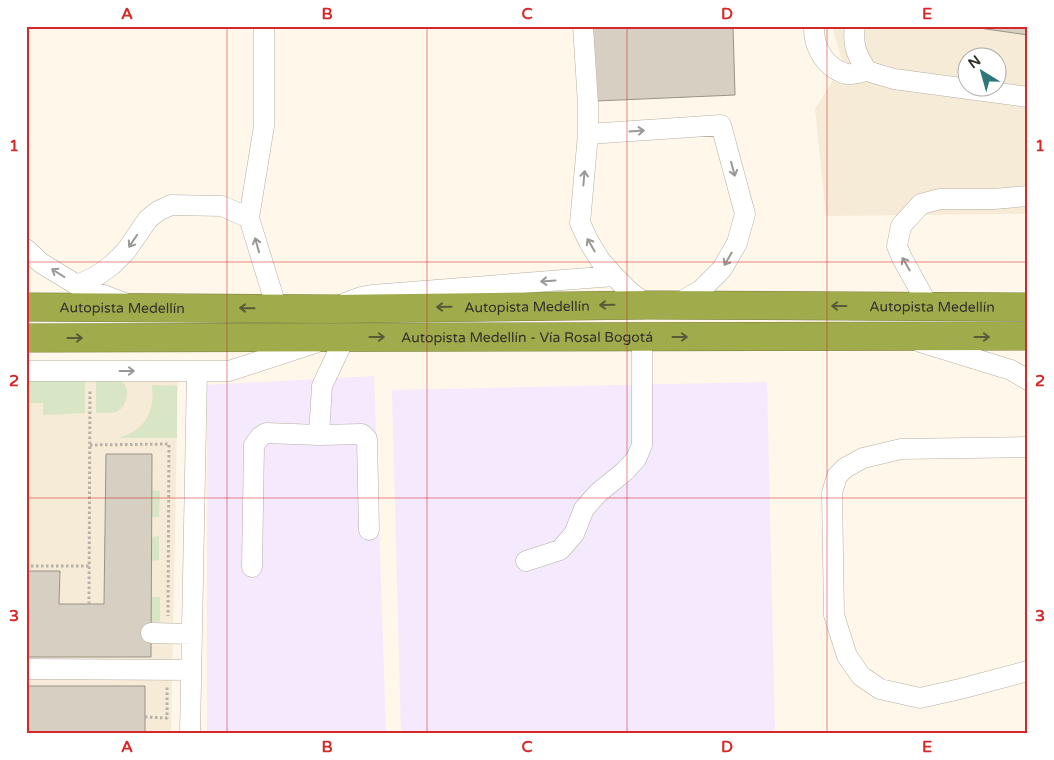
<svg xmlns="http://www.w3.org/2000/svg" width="1054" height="760" font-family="'Varela Round',sans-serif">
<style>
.built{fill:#f6ebd7;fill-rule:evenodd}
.industrial{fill:#f4e9fd}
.green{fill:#d9e6c5}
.building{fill:#d6cfc2;stroke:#999386}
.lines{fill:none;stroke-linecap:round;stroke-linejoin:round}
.minor-casing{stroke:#b6afa3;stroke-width:21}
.highway-casing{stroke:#7a8040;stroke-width:29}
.path{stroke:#b6b1a6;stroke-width:3;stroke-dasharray:2.5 2.5;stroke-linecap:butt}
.minor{stroke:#fff;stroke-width:20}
.highway{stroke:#a0ab4c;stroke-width:28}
.oneway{stroke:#989895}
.oneway2{stroke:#585b37}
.grid{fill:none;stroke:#d62828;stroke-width:1;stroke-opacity:0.55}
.labels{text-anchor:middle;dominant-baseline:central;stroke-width:4.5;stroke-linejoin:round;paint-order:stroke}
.street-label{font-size:14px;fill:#32302b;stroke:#fff}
.neatline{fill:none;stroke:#d62828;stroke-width:2}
.grid-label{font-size:16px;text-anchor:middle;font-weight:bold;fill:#d62828}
</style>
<rect width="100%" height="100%" fill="#fef7ea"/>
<path class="built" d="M832,26H1028V214L826,216L815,109L843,64ZM966,58H996V88H966Z
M178,377L171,734H26V379Z"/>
<path class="industrial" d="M374,376L386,734H207V385Z
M767,382L775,734H401L392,390Z"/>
<path class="green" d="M85,378V413L43,415V403H26V379Z
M96,378H118C121,380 124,383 126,387C129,395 125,409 116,412C111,414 102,413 96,413Z
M152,385L177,386V438H117C145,431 155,413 152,385Z
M152,490L160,491L159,517H152Z
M159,536V560L151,561L152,537Z
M151,597H160V622H151Z"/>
<path class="building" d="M593,26H733L735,95L596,101Z
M965,26H1028V35Z
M106,454H152L151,657H26V571H60L59,604H104Z
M26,686H145V734H26Z"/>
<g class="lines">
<defs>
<path id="minor" d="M583,26L588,104V134L580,223L589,242L600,260L614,276L630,292L648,305
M814,26C813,47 826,69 847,74C853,75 861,72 867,71
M855,26C852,46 857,55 867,71L894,79L1028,97
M588,134L721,125L745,214L737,243L722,269L701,290L675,305
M249,218L264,126V26
M26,249L41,263L77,285L125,303
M77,285L95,277L112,265L126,251L148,219L158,211L171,205L222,206L249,218L277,309
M345,303L361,297L372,295L614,276
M929,307L902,258L897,246L901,226L921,204L940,199H994L1028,196
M920,342L1011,370L1028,380
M26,371H229L315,343
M319,435L362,434L367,439L369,530
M1028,447L901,449L863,458L845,468L837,476L832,493L834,615L847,656L861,676L880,689L920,698L960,689L1028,671
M526,561L560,550L574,534L584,509L598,493L625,471L636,459L642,445V337
M252,567L254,445L260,437L266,433L319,435L322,386L345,337
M151,633L192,634
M26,669L191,670
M190,734L197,371"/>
<g id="highway">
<path id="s1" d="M26,307L332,309L648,305L1028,307"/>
<path id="s2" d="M26,338L1028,336"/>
</g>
</defs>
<use href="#minor" class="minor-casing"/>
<use href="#highway" class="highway-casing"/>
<path class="path" d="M90,445L169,444L168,616
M26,566H90
M89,604L90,389
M145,717L167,718V687"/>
<use href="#minor" class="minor"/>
<use href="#highway" class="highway"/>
</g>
<defs><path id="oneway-shaft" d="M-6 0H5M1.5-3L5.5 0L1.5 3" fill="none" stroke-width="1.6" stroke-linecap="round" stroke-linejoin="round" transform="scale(1.25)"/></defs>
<g class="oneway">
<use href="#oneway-shaft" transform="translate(637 131) rotate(-4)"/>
<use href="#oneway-shaft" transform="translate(733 169) rotate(75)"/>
<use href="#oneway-shaft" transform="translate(584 178) rotate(-85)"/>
<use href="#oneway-shaft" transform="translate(133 241) rotate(124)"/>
<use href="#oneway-shaft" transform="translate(257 245) rotate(-106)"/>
<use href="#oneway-shaft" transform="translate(591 245) rotate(-120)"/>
<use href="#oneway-shaft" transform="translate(728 259) rotate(120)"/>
<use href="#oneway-shaft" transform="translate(906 264) rotate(-120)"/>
<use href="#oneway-shaft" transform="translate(58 273) rotate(-148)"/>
<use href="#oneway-shaft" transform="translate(548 281) rotate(176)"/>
<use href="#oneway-shaft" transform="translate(127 371)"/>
</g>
<g class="oneway2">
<use href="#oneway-shaft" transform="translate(607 305) rotate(179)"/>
<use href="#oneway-shaft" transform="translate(839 306) rotate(-180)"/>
<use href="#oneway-shaft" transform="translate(444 307) rotate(179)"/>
<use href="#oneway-shaft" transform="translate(247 308) rotate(-179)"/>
<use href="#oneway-shaft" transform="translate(377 337)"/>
<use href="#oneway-shaft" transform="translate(680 337)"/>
<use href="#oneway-shaft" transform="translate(982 337)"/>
<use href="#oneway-shaft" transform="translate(75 338)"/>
</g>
<path class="grid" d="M227,26V734M427,26V734M627,26V734M827,26V734M26,262H1028M26,498H1028"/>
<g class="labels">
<g class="street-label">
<text stroke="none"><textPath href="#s1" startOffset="501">Autopista Medellín</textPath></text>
<text stroke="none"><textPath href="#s1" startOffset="906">Autopista Medellín</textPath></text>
<text stroke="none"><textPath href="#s1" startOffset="96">Autopista Medellín</textPath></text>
<text stroke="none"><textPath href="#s2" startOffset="501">Autopista Medellín - Vía Rosal Bogotá</textPath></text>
</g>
</g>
<rect width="1054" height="760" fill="none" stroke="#ffffff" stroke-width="55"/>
<g transform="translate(982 72) rotate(323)"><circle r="24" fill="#ffffff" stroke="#adacaa"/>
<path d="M0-4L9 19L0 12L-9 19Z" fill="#2d777a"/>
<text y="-8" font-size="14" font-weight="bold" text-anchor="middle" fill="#32302b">N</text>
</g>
<rect x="28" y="28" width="998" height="704" class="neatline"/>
<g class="grid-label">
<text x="127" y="19">A</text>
<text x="327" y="19">B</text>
<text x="527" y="19">C</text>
<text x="727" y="19">D</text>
<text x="927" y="19">E</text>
<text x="14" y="151">1</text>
<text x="1040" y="151">1</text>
<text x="14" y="386">2</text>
<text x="1040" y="386">2</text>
<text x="14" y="621">3</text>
<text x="1040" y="621">3</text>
<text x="127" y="752">A</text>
<text x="327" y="752">B</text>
<text x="527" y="752">C</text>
<text x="727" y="752">D</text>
<text x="927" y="752">E</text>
</g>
</svg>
